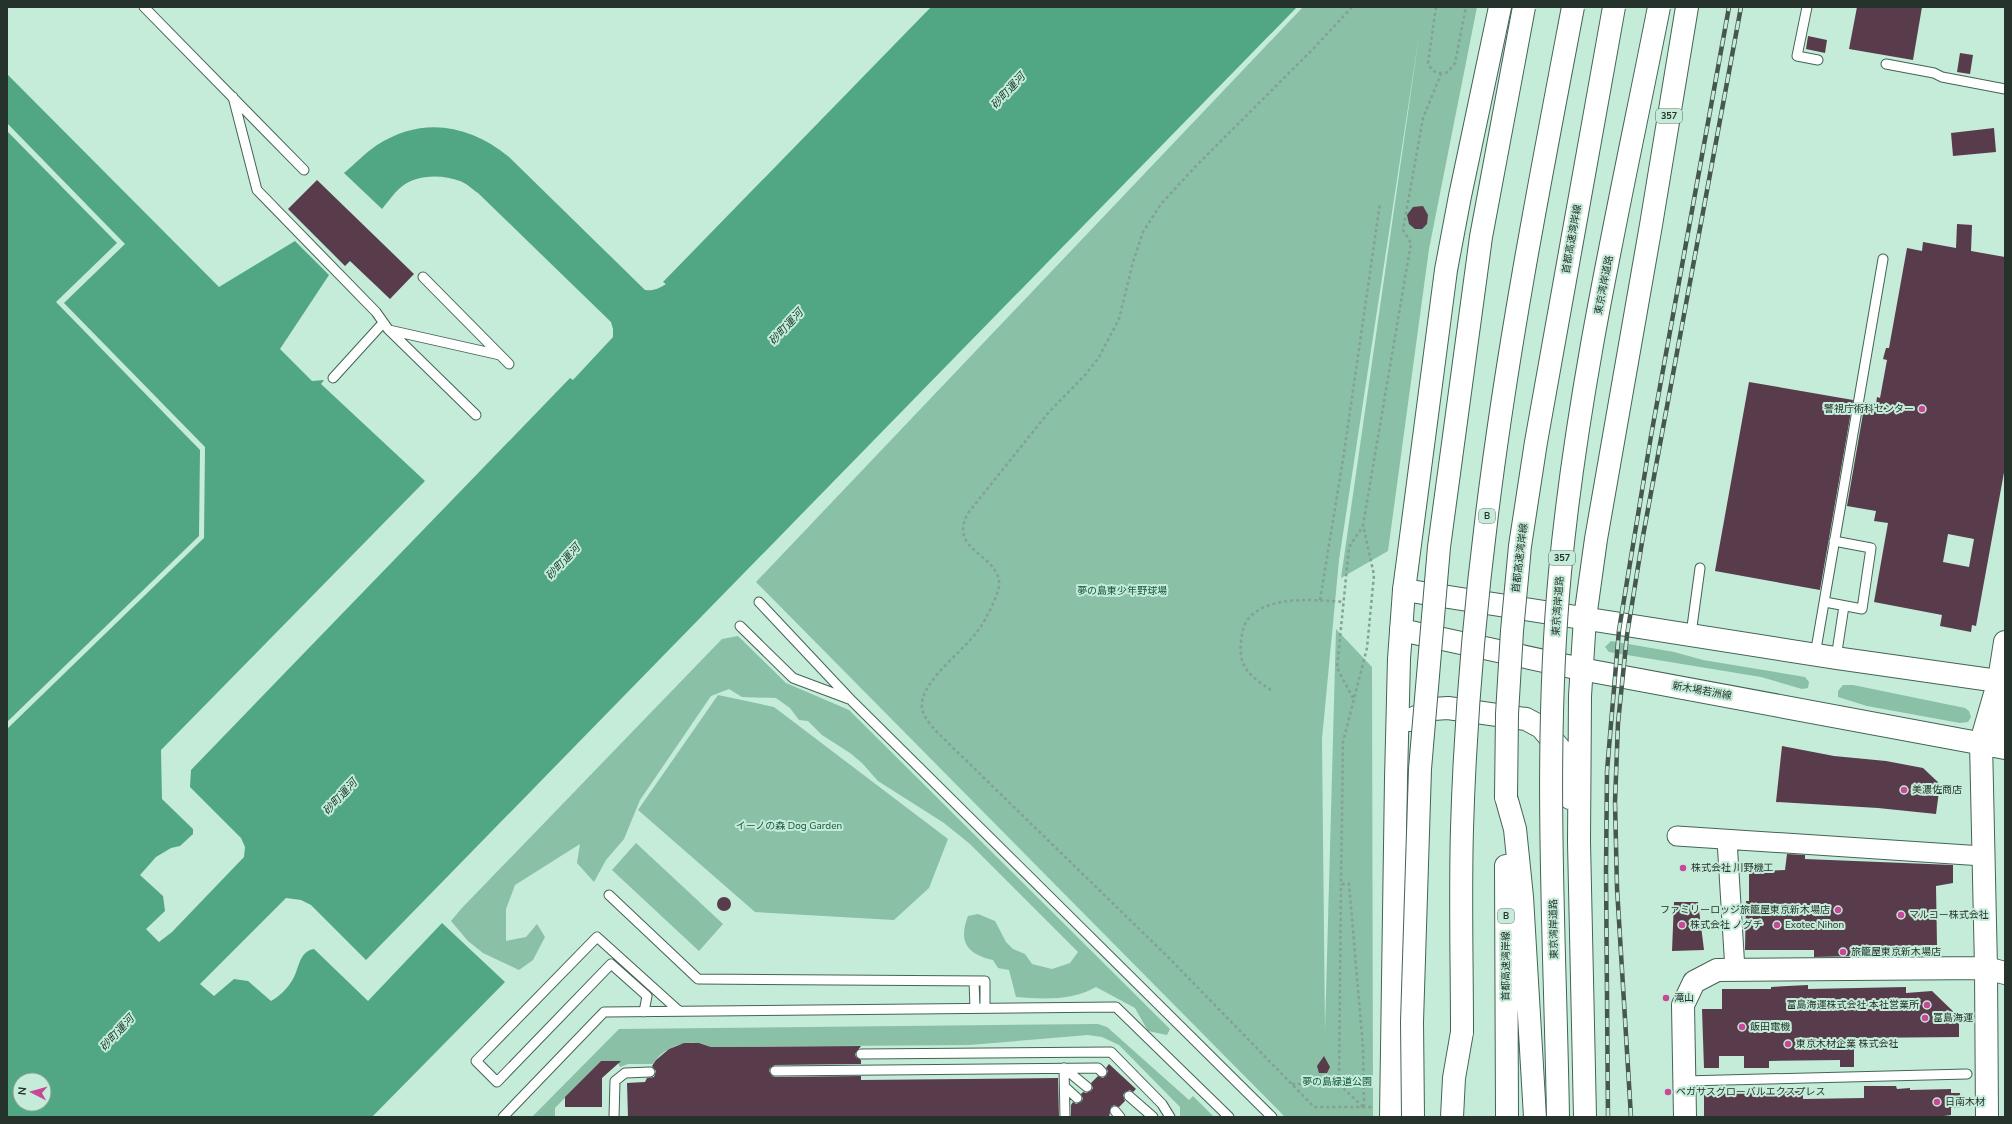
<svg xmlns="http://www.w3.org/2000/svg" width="2012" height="1124" font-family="'Nunito Sans','Noto Sans JP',sans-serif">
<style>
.green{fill:#89c0a6}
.water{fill:#51a784;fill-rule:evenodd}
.pier{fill:#c5ebd9}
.building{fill:#593c4b;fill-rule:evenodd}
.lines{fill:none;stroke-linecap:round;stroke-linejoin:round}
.service-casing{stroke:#436455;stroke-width:11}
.minor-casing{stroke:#436455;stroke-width:21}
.tertiary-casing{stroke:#436455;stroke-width:24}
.trunk-casing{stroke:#436455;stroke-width:24}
.motorway-casing{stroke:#436455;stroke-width:24}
.path{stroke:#84a193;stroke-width:2.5;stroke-dasharray:3 3;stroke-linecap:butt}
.service{stroke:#fff;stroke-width:9}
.minor{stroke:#fff;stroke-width:19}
.tertiary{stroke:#fff;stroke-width:22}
.trunk{stroke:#fff;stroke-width:22}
.motorway{stroke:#fff;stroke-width:22}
.rail-casing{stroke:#45574e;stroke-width:4.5}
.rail{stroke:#c5ebd9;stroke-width:3;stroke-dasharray:9;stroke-linecap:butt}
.trunk-bridge-casing{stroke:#436455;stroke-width:24;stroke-linecap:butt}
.motorway-bridge-casing{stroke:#436455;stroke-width:24;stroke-linecap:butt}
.trunk-bridge{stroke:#fff;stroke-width:22}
.motorway-bridge{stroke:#fff;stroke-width:22}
.poi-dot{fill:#c74896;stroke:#c5ebd9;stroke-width:1.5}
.labels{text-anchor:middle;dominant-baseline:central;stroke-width:4;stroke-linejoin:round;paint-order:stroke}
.shield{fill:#c5ebd9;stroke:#556a60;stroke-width:1}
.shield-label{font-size:9px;font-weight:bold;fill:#25332c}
.street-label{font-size:10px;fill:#25332c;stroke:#c5ebd9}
.poi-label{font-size:10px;fill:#25332c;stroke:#c5ebd9;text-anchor:start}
.park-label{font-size:10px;fill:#11553d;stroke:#c5ebd9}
.water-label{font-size:11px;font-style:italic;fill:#1a4030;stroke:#c5ebd9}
</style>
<rect width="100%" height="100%" fill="#c5ebd9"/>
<path class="green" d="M1303,7H1477L1429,249L1388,551L1341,578L1420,29L1339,560L1322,739L1325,1031L1336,629L1372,667L1373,1117H1285L756,582Z
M738,636L786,683L849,710L1170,1029L1167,1035L1148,1031L1135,1008L1096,987C1073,1001 1042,999 1016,997L1009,970L998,968L993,960C967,954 958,942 968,916L978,914L995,921L1006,942L1013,949L1025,954L1032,964L1052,969L1070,963L1078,952L970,844L944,823L878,781L862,763L850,753L822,735L808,721L799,720L790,708L776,698L742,697L729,689L711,696L640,800L624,839L606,860L594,882L577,863L580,844L515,885L506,909V941L526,937L537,924L545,937L533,960L519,970L483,953L468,941L451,921L461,909L722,639Z
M1611,641L1674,652L1703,660L1805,677L1809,682L1808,688L1802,689L1761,677L1609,652L1605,647Z
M1843,685H1853L1965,708L1969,711L1971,717L1968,722L1960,723L1867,706L1838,697V691Z
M718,695L774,707L948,839L929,888L894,920L755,912L638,810Z
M636,843L723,924L699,951L612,870Z
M1098,1024L1107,1027L1189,1100L1193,1096L1214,1117H1180V1107L1119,1045L1102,1037L1088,1035L969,1045L711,1047C691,1037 664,1045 653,1064H628L620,1067L617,1061H601L555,1108V1117H532L619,1029Z"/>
<path class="water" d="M931,7H1297L366,960L311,905L301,900L286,898L200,984L214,996L234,979L248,981L271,1001C280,996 288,988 293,979C299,969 299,951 314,949L368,1001L442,923L505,982L372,1117H7V74L219,287L295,241L329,275L280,349L312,381L324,380L321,384L425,481L161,750L162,799L193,829V834L180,846L171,848L156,857L140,875L163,896L165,911L146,929L159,942L172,932L244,857L245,847L241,838L190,787L191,770L570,378L573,380L613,337V329L611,322L478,193C472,189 466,183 460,181C442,174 415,174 400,188C393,194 388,202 382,209L344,173C355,164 365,153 377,145C422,116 469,124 509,157L645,290C654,291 658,289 666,284L663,282ZM20,1080H44V1104H20Z"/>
<path class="pier" d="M7,123L125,244L64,303L205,447L204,538L7,729V722L199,536L200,450L56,302L117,243L7,131Z"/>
<path class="building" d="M1857,7H1922L1913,60L1849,49Z
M1808,36L1827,40L1825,53L1806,49Z
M1960,53L1973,55L1970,74L1957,72Z
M1994,128L1996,152L1953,156L1951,133Z
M317,180L414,274L390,299L350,261L345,266L288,209Z
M1423,206L1428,215L1427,224L1422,229H1415L1409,224L1407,215L1413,207Z
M1957,224L1972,225L1971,251L2005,257V467L1976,626L1972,625L1971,632L1940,626L1942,615L1874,602L1888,523L1874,521L1876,511L1847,506L1865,402L1876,404L1877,397L1880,398L1887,360L1883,359L1886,348H1889L1907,248L1922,251L1923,242L1956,248ZM1948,534L1974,539L1969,567L1943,562Z
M1749,382L1853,400L1820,590L1715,571Z
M1782,746L1834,756L1886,761L1923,768L1940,784L1936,814L1878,808L1776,802Z
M1787,854L1805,855V859L1953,865V883L1936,886L1937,945L1862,947V956L1814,957V950H1745L1746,901H1749V871L1785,870Z
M717 904a7 7 0 1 1 14 0a7 7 0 1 1-14 0Z
M1674,902H1698L1704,950L1672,951Z
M1808,985V989L1906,987V993L1932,991L1959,1017V1037L1854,1038V1067H1840V1060L1769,1061V1068H1744V1056H1719V1068H1704L1702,1009H1722V989H1771V987Z
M684,1043H699L711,1047L861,1046L855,1054L856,1057L861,1060V1064L775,1065L770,1068L769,1071L772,1076L775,1077L861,1076V1080L1058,1078L1059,1117H628L627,1083L645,1082L647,1078L654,1077L656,1071L652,1066L656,1060L669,1049Z
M1324,1056L1330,1067L1327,1073H1319L1317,1066Z
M601,1061H621L602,1078V1107H565V1097Z
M1109,1064L1136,1089L1133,1092L1130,1090L1125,1092L1123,1095L1125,1101L1119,1107L1114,1105L1111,1107L1109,1117H1071V1105L1073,1102L1076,1104L1081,1102L1083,1099L1081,1094L1083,1092L1086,1093L1091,1091L1093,1088L1091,1083L1098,1076L1103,1078L1106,1076L1108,1071L1106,1068Z
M1864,1086H1896L1897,1089L1910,1088V1090L1951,1089V1093H1960L1961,1108H1951V1115L1937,1117H1704V1094L1803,1091V1099L1864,1098Z"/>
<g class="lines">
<defs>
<path id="service" d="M144,7L304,170
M1807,7L1797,56L1818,60
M1886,64L1934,73L1942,77L2005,89
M233,97L257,190L376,312L388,329L476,415
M423,277L509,364
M389,330L500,355
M333,378L383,323
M759,602L852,701L1272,1117
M1825,602L1862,609L1871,548L1834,541
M740,626L793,678L849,699
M1691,634L1700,568
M1815,655L1883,259
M1836,658L1844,606
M609,895L698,979L985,981V1008
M974,981L975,1008
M644,1012L647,996L611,964L497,1082L476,1061L597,937L679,1011
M861,1054L1111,1052L1162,1104L1170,1117
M1064,1068L1065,1117
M1064,1068L1087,1087
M775,1071L1098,1068L1102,1072
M1684,1081L1967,1074
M1065,1087L1077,1098
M1129,1096L1153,1117
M1115,1111L1120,1117
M503,1117L604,1012L1116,1007L1229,1117
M614,1117L615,1081L625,1073L650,1072"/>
<path id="minor" d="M1677,836L1983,856
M1727,840L1735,970"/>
<path id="tertiary" d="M1404,590L1836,658L2005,682
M1401,630L1581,669L2005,748
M2000,690L2005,732
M1685,1117L1683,1005L1694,982L1717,970L1986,968L2005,973
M1987,1117L1986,968L1981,742L1999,680L2005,642"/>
<path id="trunk" d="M1410,720L1433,709L1448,708L1526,719L1541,727L1560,749L1570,798
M1391,1117L1396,779L1399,659L1404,590L1446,270L1460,196L1500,7
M1585,1117L1579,842L1580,696L1585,618L1596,539L1651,225L1687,7"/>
<path id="motorway" d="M1506,797L1515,829L1522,897L1535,1117
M1506,866L1507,1117
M1452,1117L1454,1078L1462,1032"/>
</defs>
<use href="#service" class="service-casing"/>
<use href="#minor" class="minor-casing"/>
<use href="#tertiary" class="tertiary-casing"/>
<use href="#trunk" class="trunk-casing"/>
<use href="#motorway" class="motorway-casing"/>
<path class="path" d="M1352,7L1313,49L1194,168L1161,204L1143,232L1133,262L1119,319L1099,357L1086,374L1048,413L968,513C948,550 995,553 999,581C1000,589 996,596 993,604C988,614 983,625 976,633C962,652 919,683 922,708C923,718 935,730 942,737L1170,959L1314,1107H1372
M1436,7L1428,63C1432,72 1438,75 1448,72L1455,63L1466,7
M1320,600L1344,453L1380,203
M1271,690C1251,677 1238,667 1241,642C1242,633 1243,624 1250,617C1270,595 1317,600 1344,602
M1353,698L1337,668L1349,547L1363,526
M1292,1084H1339L1341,884
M1339,1084L1363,1107
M1364,1107L1363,1047L1349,884H1341L1343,742L1367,648L1374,575L1363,525L1411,243L1403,230L1423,118L1441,74"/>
<use href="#service" class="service"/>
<use href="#minor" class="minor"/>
<use href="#tertiary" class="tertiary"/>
<use href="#trunk" class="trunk"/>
<use href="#motorway" class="motorway"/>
<defs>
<path id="rail" d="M1608,1117L1606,871L1607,771L1619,630L1651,436L1729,7
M1631,1117L1617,888L1615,802L1618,723L1627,635L1643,536L1741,7"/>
</defs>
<use href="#rail" class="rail-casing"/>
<use href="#rail" class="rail"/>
<defs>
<path id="trunk-bridge" d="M1413,1117L1412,1022L1420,769L1439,547L1481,237L1524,7
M1558,1117C1555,936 1543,753 1560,572C1578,382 1622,194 1659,7"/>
<path id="motorway-bridge" d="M1506,797L1507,714L1512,631L1520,546L1536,442L1614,7
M1462,1032C1462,964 1460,897 1462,829C1465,724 1474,618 1487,514C1508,344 1541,175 1573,7"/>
</defs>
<use href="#trunk-bridge" class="trunk-bridge-casing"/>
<use href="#motorway-bridge" class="motorway-bridge-casing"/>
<use href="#trunk-bridge" class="trunk-bridge"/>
<use href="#motorway-bridge" class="motorway-bridge"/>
</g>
<g class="poi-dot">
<circle cx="1922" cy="409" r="4"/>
<circle cx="1904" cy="790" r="4"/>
<circle cx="1683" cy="868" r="4"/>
<circle cx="1838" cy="910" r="4"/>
<circle cx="1901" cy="915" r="4"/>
<circle cx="1682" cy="925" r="4"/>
<circle cx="1777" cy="925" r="4"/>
<circle cx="1843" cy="952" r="4"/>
<circle cx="1666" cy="998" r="4"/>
<circle cx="1927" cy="1005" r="4"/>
<circle cx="1925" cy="1018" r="4"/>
<circle cx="1742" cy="1027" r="4"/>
<circle cx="1788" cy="1044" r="4"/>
<circle cx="1668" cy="1092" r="4"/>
<circle cx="1937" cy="1102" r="4"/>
</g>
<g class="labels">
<g class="shield">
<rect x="1656" y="109" width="26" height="14" rx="3"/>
<rect x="1479" y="509" width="16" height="14" rx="3"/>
<rect x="1549" y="551" width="26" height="14" rx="3"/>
<rect x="1498" y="909" width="16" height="14" rx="3"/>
</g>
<g class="shield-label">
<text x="1669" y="116">357</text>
<text x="1487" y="516">B</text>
<text x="1562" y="558">357</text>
<text x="1506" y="916">B</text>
</g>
<g class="street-label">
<text transform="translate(1572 239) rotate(-80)">首都高速湾岸線</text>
<text transform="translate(1604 285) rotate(-79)">東京湾岸道路</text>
<text transform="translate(1520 558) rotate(-83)">首都高速湾岸線</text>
<text transform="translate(1558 606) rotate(-86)">東京湾岸道路</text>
<text transform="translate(1702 691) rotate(10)">新木場若洲線</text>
<text transform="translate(1554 929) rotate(-91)">東京湾岸道路</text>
<text transform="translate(1506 966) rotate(-90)">首都高速湾岸線</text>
</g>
<g class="poi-label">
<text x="1914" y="409" text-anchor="end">警視庁術科センター</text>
<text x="1912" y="790">美濃佐商店</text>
<text x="1691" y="868">株式会社 川野機工</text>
<text x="1830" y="910" text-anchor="end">ファミリーロッジ旅籠屋東京新木場店</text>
<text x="1909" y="915">マルコー株式会社</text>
<text x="1690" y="925">株式会社 ノグチ</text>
<text x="1785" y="925">Exotec Nihon</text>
<text x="1851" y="952">旅籠屋東京新木場店</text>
<text x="1674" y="998">滝山</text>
<text x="1919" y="1005" text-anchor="end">富島海運株式会社 本社営業所</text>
<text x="1933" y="1018">富島海運</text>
<text x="1750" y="1027">飯田電機</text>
<text x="1796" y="1044">東京木材企業 株式会社</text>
<text x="1676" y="1092">ペガサスグローバルエクスプレス</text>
<text x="1945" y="1102">日南木材</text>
</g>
<g class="park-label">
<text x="1122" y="591">夢の島東少年野球場</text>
<text x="789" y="826">イーノの森 Dog Garden</text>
<text x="1337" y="1082">夢の島緑道公園</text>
</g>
<g class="water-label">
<text transform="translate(1008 91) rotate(-47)">砂町運河</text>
<text transform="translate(786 327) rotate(-47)">砂町運河</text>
<text transform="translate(563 562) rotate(-47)">砂町運河</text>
<text transform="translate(340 797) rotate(-47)">砂町運河</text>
<text transform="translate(117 1033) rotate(-47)">砂町運河</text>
</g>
</g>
<rect width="2012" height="1124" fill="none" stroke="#25332c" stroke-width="16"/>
<g transform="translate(32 1092) rotate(276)"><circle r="19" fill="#c5ebd9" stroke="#85a194"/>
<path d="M0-3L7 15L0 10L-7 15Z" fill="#c74896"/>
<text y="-6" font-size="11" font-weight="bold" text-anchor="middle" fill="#25332c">N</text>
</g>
</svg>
